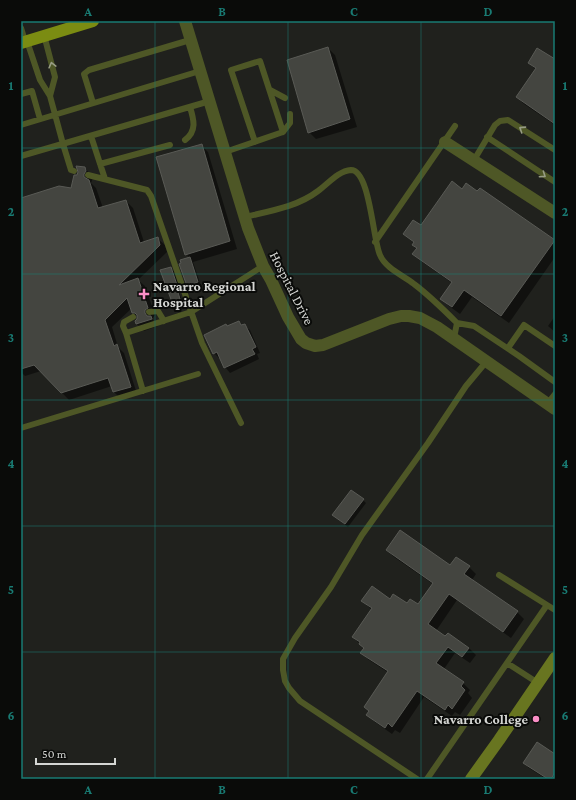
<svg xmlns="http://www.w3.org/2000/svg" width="576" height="800" font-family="'Crimson Pro',serif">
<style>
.shadow{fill:#0007}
.building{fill:#444540;stroke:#595a55}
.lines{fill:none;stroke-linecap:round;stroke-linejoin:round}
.lane{stroke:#4e5726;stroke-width:6}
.street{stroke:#4e5726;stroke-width:12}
.secondary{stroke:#687520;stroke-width:12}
.primary{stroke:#7b8c12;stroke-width:12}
.oneway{stroke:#989d85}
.grid{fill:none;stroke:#197b73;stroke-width:1;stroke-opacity:0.55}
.poi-dot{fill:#fa8fc6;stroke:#0a0b09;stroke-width:1.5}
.labels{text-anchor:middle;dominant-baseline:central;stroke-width:4;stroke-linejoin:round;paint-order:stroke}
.poi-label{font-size:14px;font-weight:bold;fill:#d5d6d3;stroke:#0a0b09;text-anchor:start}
.street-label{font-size:14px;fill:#d5d6d3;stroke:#0a0b09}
.neatline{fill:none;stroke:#197b73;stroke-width:1.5}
.grid-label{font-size:13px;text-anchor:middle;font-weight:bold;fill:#197b73}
</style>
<rect width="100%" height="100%" fill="#20211d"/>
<path class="shadow" d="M328,48L335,55L357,127L316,139L309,132Z
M555,61V125L524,104L517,97L536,70L529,62Z
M201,145L208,152L237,249L193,262L201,286L191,289L188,285L190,258L186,254Z
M85,168L92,176L93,178L91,183L96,188L103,208L126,201L133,208L144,242L157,238L165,245L167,252L138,280L145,286L155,315L152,319L158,326L144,331L137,324L138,317L133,312L132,308L112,327L118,347L124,353L137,394L121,399L114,392L112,386L69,400L41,371L25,376L21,372V199L72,190L77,175Z
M462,190L555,242V257L509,323L472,297L460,314L449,306L441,299L452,283L421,261L414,254L418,249L414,245L415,244L404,234L421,226Z
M170,268L174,271L181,292H179L183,302L176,305L172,302Z
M555,316V332L548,326Z
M239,322L250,330L260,353L257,354L259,359L230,373L225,367L220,358H219L214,353L227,327Z
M363,500L366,503L348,527L337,518Z
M387,550L450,566L469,567L476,574L472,580L517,612L524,619L511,638L457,600L436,631L445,638L469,648L476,655L470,663L455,653L444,669L463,683L470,690L468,693L472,698L460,715L455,712L452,716L424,697L400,733L395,730L392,734L375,722L368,715L389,673L369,660L362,653L365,649L353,637L372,610L363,601L390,600L418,606L433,584L394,557Z
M555,755V779H546L529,768L524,763Z"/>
<path class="building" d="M328,47L350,119L308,133L287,60Z
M537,48L555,59V124L516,97L536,68L528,63Z
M202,144L230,241L185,255L156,157Z
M76,166L85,167L86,171L84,174V177L89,180L98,208L126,200L140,243L158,237L160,245L119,285L138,278L148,308L145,310V313L147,316H151L152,319L136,324L135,321L137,319V315L135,313H132L127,298L105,320L114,346L117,344L131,387L113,392L108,378L61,393L34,365L21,369V198L59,186L71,188L74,175H77L78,172Z
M452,181L462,189L466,183L477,191L480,188L555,240L501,316L464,290L452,307L440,299L452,282L412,254L417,248L412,245L414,242L403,234L413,220L421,225Z
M190,257L198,282L187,286L179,264L181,263L180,260Z
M171,267L178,288L177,289L180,299L172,302L160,270Z
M239,321L241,325L245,324L256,347L252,349L255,354L224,368L217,352L213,354L204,335L226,324L227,326Z
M351,490L364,499L345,524L332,515Z
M400,530L450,565L456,557L470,566L464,574L518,611L503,632L449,594L428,624L445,636L448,633L469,648L462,657L448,647L436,663L464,682L461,686L465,690L452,709L448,705L445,710L417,691L392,727L388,723L385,728L366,715L369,711L364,707L388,671L360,653L364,648L359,644L360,642L352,637L372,608L361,601L372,586L390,599L393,594L407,603L410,599L418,604L433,583L386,550Z
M537,742L555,754V772L551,779H548L523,763Z"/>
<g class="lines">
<path class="lane" d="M21,28L25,41
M44,35L55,77L50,96
M27,41L40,80L50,96L63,144L71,170L74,171
M270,90L285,98
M21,94L32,91L40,119
M93,103L84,74L89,70L190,40
M21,125L200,71
M283,132L290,123V114
M91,136L105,179
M487,137L555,182
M185,140C197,131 194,120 190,107
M225,152L283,132L260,61L231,70L255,142
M21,156L210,101
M474,160L495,125L500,121L508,120L555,150
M100,164L170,145
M88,175L147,190L151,196L202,343L241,423
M245,217C270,211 297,207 318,191C328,184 338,171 351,170C370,170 373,241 380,255C385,268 404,276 414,284C430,296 444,310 457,323L454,338
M375,242L455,126
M149,312L158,311L164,321
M457,323L474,326L519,356L555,382
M126,333L123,326L124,322L133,317
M508,348L524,325L555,346
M143,391L126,333L191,312L263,266
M547,404L555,394
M21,428L198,374
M499,575L547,605
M507,663L538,683
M417,779L300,701L289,688L285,681L283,670V659L295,638L331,587L362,535L428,443L466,386L486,362
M427,779L547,605L555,610"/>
<path class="street" d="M185,21L248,228L263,266L271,280L288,317L301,339L306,343L315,346L323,345L389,319L401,316H409L420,318L437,327L555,409
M445,142L555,213"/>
<path class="secondary" d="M471,779L499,740L555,658"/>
<path class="primary" d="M21,43L93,21"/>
</g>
<defs><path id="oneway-chevron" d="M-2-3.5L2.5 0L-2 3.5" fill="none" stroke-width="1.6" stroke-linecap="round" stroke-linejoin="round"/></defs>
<g class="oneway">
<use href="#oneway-chevron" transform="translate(52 65) rotate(-104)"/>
<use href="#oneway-chevron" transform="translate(522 129) rotate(-147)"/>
<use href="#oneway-chevron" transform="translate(543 175) rotate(34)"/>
</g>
<path class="grid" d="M155,21V779M288,21V779M421,21V779M21,148H555M21,274H555M21,400H555M21,526H555M21,652H555"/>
<g class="poi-dot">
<path d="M142 288h4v4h4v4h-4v4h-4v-4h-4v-4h4z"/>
<circle cx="536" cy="719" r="4"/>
</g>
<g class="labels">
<g class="poi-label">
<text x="153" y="286">Navarro Regional<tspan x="153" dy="16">Hospital</tspan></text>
<text x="528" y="719" text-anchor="end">Navarro College</text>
</g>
<g class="street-label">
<text transform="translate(292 288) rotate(63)">Hospital Drive</text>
</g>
</g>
<rect width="576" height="800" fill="none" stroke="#0a0b09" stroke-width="44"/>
<path d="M36 758v6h79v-6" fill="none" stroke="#d5d6d3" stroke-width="2"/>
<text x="42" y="758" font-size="12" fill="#d5d6d3" stroke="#0a0b09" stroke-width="3" paint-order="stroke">50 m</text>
<rect x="22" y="22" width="532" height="756" class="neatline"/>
<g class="grid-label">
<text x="88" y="16">A</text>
<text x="222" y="16">B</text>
<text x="354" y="16">C</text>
<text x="488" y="16">D</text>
<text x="11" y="90">1</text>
<text x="565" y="90">1</text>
<text x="11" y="216">2</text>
<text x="565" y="216">2</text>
<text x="11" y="342">3</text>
<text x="565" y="342">3</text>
<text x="11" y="468">4</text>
<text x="565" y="468">4</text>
<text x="11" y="594">5</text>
<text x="565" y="594">5</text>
<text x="11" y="720">6</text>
<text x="565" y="720">6</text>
<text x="88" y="794">A</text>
<text x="222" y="794">B</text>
<text x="354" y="794">C</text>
<text x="488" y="794">D</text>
</g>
</svg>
